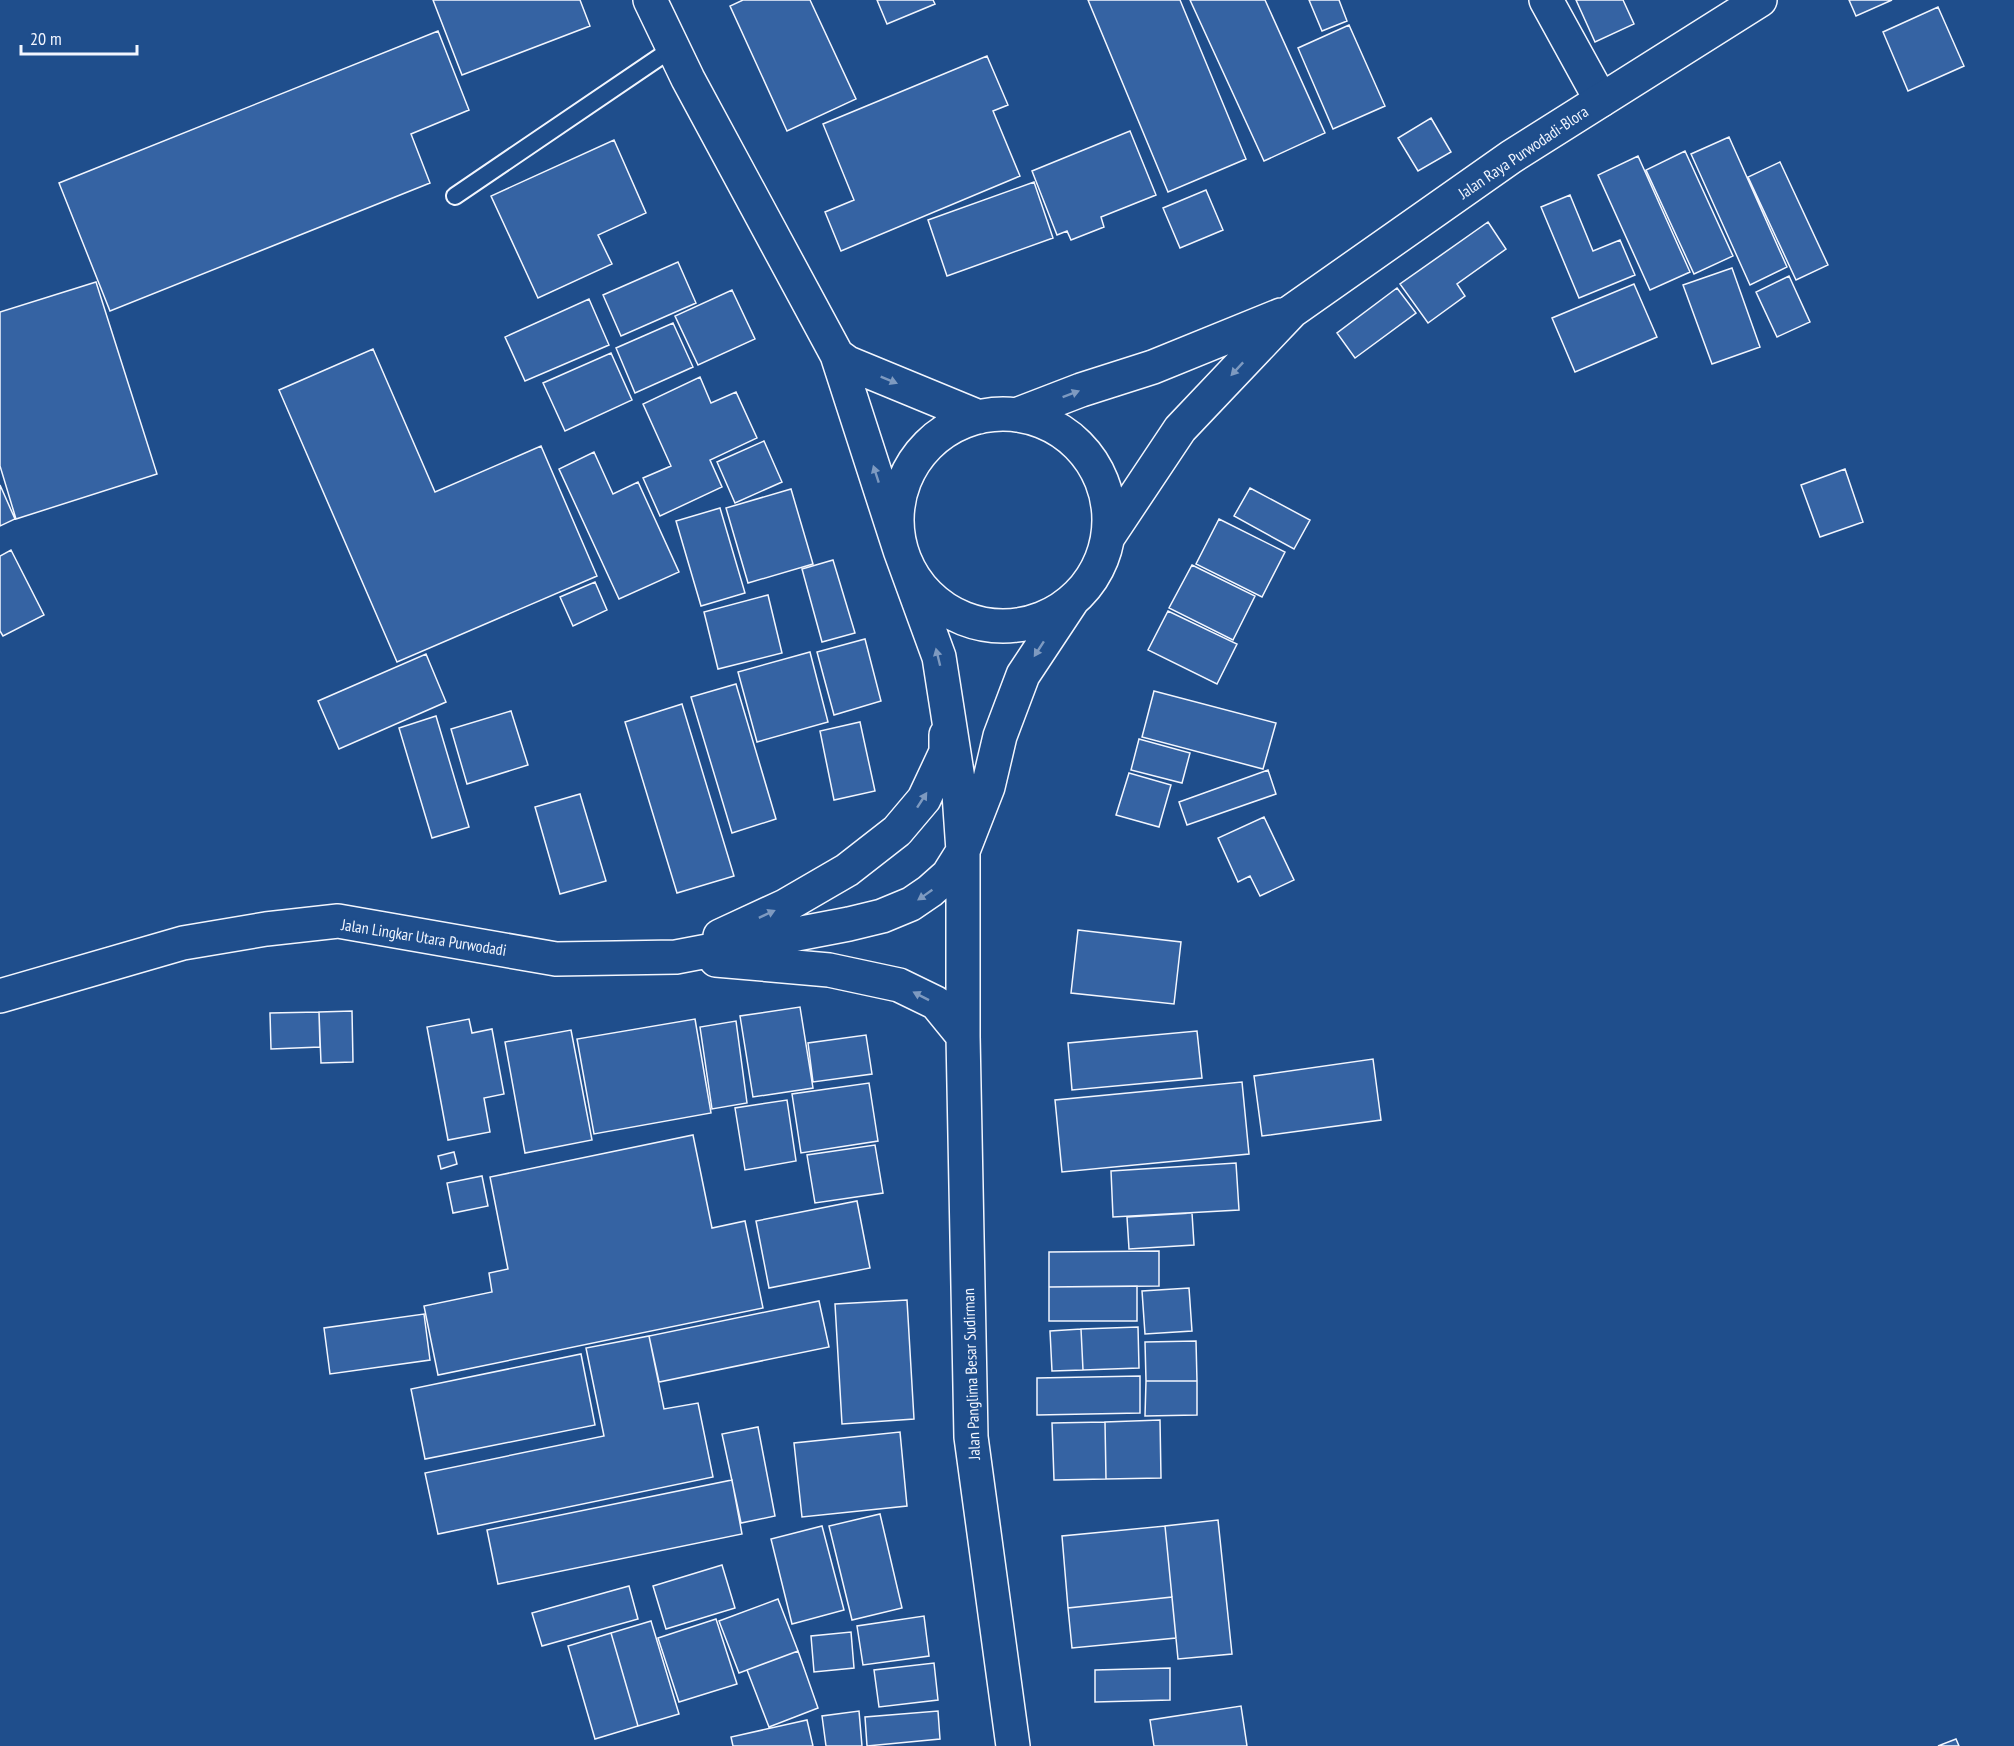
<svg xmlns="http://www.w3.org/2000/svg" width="2014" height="1746" font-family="'PT Sans Narrow',sans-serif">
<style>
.building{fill:#3563a3;stroke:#f2f6ff;stroke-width:1.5}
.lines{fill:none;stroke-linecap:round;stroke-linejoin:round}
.service-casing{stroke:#f2f6ff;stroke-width:20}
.minor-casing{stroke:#f2f6ff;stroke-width:36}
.primary-casing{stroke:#f2f6ff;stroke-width:36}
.service{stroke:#1f4e8c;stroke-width:16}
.minor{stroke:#1f4e8c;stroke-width:33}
.primary{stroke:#1f4e8c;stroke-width:33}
.oneway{fill:#7e9ac0}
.labels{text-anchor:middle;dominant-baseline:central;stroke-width:4.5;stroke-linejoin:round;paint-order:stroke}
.street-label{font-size:16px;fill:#f2f6ff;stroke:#1f4e8c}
</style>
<rect width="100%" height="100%" fill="#1f4e8c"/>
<path class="building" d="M433,0H580L590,26L462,75Z
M743,0H810L856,99L787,131L730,6Z
M877,0H933L935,4L887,24Z
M1088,0H1180L1246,159L1168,192Z
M1190,0H1265L1325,133L1264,161Z
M1309,0H1339L1347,21L1322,31Z
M1576,0H1623L1634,24L1595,42Z
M1849,0H1892L1856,16Z
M1938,7L1964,66L1908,91L1883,32Z
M1349,25L1385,106L1333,129L1298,48Z
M438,31L469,110L411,134L430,183L110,311L59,183Z
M987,56L1008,105L993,111L1020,176L841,251L825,212L854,200L823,124Z
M1431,118L1451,152L1418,171L1398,138Z
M1130,131L1156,195L1101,217L1104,227L1071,240L1067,231L1057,235L1032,171Z
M1729,137L1787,267L1750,285L1691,154Z
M614,140L646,213L598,235L612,264L538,298L491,196Z
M1685,151L1733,256L1694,274L1646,170Z
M1638,156L1690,272L1650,290L1598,175Z
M1780,162L1828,265L1796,280L1748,177Z
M1034,182L1053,238L947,276L928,220Z
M1206,190L1223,230L1180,248L1163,208Z
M1570,195L1593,251L1620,240L1635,275L1579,298L1541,207Z
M1488,222L1506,249L1457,284L1465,296L1428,323L1400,284Z
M678,262L696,303L621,336L603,295Z
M1732,268L1760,347L1712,364L1683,285Z
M1789,276L1810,322L1777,337L1756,292Z
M96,282L157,474L16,519L0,466V312Z
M1634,284L1657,337L1575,372L1552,318Z
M1397,288L1416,313L1355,358L1337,333Z
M732,290L755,339L698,365L675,316Z
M589,299L609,345L525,381L505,337Z
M673,323L693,367L635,393L616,348Z
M373,349L435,492L541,446L597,576L397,662L279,390Z
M611,353L632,400L565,431L543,383Z
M700,377L711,403L736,392L757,438L710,460L722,487L660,516L643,478L671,466L643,404Z
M764,441L782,482L735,503L717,462Z
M594,452L613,494L638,482L679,572L619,599L559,469Z
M1845,469L1863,522L1820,537L1801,485Z
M0,485L15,519L0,526Z
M1250,488L1310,520L1294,549L1234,516Z
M791,489L813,564L748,583L726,508Z
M720,508L745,593L701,606L676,521Z
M1219,519L1285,552L1262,597L1196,564Z
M11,550L44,615L3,636L0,631V556Z
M833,560L855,633L822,642L802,569Z
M1192,565L1255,596L1233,640L1169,608Z
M595,582L607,610L573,626L560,597Z
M768,595L782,653L718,669L704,612Z
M1168,611L1237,644L1217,684L1148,650Z
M865,639L881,701L834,715L817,652Z
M810,652L828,722L757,742L738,672Z
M426,654L446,702L339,749L318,701Z
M736,684L776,819L732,833L691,697Z
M1154,691L1276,723L1263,769L1142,737Z
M682,704L734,876L677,893L625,722Z
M511,711L528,765L467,784L451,729Z
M436,716L469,827L432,838L399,728Z
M860,722L875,791L834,800L820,731Z
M1139,739L1190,753L1182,783L1131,770Z
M1268,770L1276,794L1187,825L1179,802Z
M1129,773L1171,785L1159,827L1116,815Z
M580,794L606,881L560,894L535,807Z
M1264,817L1294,880L1260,896L1250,876L1238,882L1218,838Z
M1078,930L1181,942L1174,1004L1071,993Z
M800,1007L813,1088L753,1097L740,1016Z
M352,1011L353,1062L321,1063L319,1012Z
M319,1012L320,1047L271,1049L270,1013Z
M469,1019L472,1033L492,1029L504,1094L484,1098L490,1132L448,1140L427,1027Z
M695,1019L711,1113L594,1134L577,1039Z
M736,1021L747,1103L712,1109L700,1027Z
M571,1030L592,1140L525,1153L505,1042Z
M1197,1031L1202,1078L1072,1090L1068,1043Z
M866,1035L872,1074L813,1082L808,1043Z
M1373,1059L1381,1120L1262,1136L1254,1076Z
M1242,1082L1249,1154L1062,1172L1055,1100Z
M869,1083L878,1141L801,1153L792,1094Z
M787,1100L796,1161L745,1170L735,1108Z
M693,1135L712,1228L745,1221L763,1308L438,1375L424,1306L492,1292L489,1273L508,1269L490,1177Z
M875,1145L883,1193L815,1203L807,1155Z
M454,1152L457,1164L441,1169L438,1156Z
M1236,1163L1239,1210L1113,1217L1111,1171Z
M482,1176L488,1206L453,1213L447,1183Z
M857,1201L870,1268L769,1288L756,1221Z
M1192,1213L1194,1245L1129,1249L1127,1217Z
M1159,1251V1286L1049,1287V1252Z
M1137,1286V1321H1049V1287Z
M1189,1288L1192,1331L1145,1334L1142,1291Z
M907,1300L914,1419L842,1424L835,1304Z
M819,1301L829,1347L659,1382L649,1336Z
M424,1314L430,1360L330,1374L324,1328Z
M1138,1327L1139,1368L1083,1370L1081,1329Z
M1081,1329L1083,1370L1052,1371L1050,1331Z
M649,1336L664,1409L698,1403L713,1477L438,1534L425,1473L604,1436L586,1348Z
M1196,1341L1197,1381H1146L1145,1342Z
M581,1354L595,1425L425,1459L411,1389Z
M1140,1376V1413L1037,1415V1378Z
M1146,1381H1197V1415L1145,1416Z
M1160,1420L1161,1478L1106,1479L1105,1422Z
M1105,1422L1106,1479L1054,1480L1052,1423Z
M758,1427L775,1516L741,1523L722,1434Z
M900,1432L907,1506L802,1517L794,1443Z
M732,1480L742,1534L498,1584L487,1530Z
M880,1514L902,1608L852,1620L829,1526Z
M1218,1520L1232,1654L1178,1659L1165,1526Z
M822,1526L844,1610L792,1624L771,1539Z
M1165,1526L1172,1597L1068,1608L1062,1536Z
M722,1565L735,1608L666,1629L653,1586Z
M629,1586L638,1619L542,1646L532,1613Z
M1172,1597L1176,1638L1072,1648L1068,1608Z
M778,1599L798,1651L739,1673L719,1621Z
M924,1616L929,1656L863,1665L857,1626Z
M716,1619L737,1684L679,1702L658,1638Z
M651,1621L679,1714L638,1726L611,1633Z
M851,1632L854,1668L814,1672L811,1636Z
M611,1633L638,1726L595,1739L568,1646Z
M798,1651L818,1708L769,1727L747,1670Z
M934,1663L938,1700L879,1707L874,1670Z
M1170,1668V1700L1095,1702V1670Z
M1241,1706L1247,1746H1154L1150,1720Z
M859,1711L862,1746H826L822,1716Z
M938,1711L940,1739L867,1746L865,1717Z
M807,1720L813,1746H733L731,1737Z
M1956,1739L1959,1746H1938Z"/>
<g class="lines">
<defs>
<path id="service" d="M455,196L673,48"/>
<path id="minor" d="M1546,0L1601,100"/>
<path id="primary" d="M650,0L688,79L837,355L900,550L939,657L958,779L963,851V1036L971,1437L1013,1746
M837,355L848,363L979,417
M897 520a106 106 0 1 1 212 0a106 106 0 1 1-212 0Z
M1016,415L1081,390L1153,367L1281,315
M1108,537L1180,429L1292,311L1511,157L1760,0
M720,936L785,906L847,870L897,831L924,799L946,752V735
M716,960L829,970L899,985L936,1003L963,1036
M0,996L183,943L266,929L338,921L556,959L676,957L849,924L882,916L911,904L930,891L948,875L963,851L988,787L1000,736L1023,675L1072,601"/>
</defs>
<use href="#service" class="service-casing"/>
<use href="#minor" class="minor-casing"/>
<use href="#primary" class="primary-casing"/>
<use href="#service" class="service"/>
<use href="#minor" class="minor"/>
<use href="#primary" class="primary"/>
</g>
<defs><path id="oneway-solid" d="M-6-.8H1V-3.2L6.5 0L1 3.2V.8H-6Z" transform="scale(1.5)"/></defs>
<g class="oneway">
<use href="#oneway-solid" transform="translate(1237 369) rotate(133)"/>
<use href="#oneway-solid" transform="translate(889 380) rotate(22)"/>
<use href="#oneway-solid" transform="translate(1071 394) rotate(-21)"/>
<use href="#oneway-solid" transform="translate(876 474) rotate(-108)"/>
<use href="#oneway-solid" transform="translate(1039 649) rotate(123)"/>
<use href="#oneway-solid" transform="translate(938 657) rotate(-104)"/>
<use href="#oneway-solid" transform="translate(922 800) rotate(-57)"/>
<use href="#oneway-solid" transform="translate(925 895) rotate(145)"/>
<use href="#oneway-solid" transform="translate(767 914) rotate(-25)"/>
<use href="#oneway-solid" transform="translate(921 996) rotate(-153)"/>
</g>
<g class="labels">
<g class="street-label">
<text transform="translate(1523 152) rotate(-34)">Jalan Raya Purwodadi-Blora</text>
<text transform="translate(424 937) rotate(9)">Jalan Lingkar Utara Purwodadi</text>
<text transform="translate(971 1374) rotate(-92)">Jalan Panglima Besar Sudirman</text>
</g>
</g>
<path d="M21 45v9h116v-9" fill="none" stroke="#f2f6ff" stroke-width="3"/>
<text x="30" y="45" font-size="18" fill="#f2f6ff" stroke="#1f4e8c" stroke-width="4.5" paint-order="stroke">20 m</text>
</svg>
